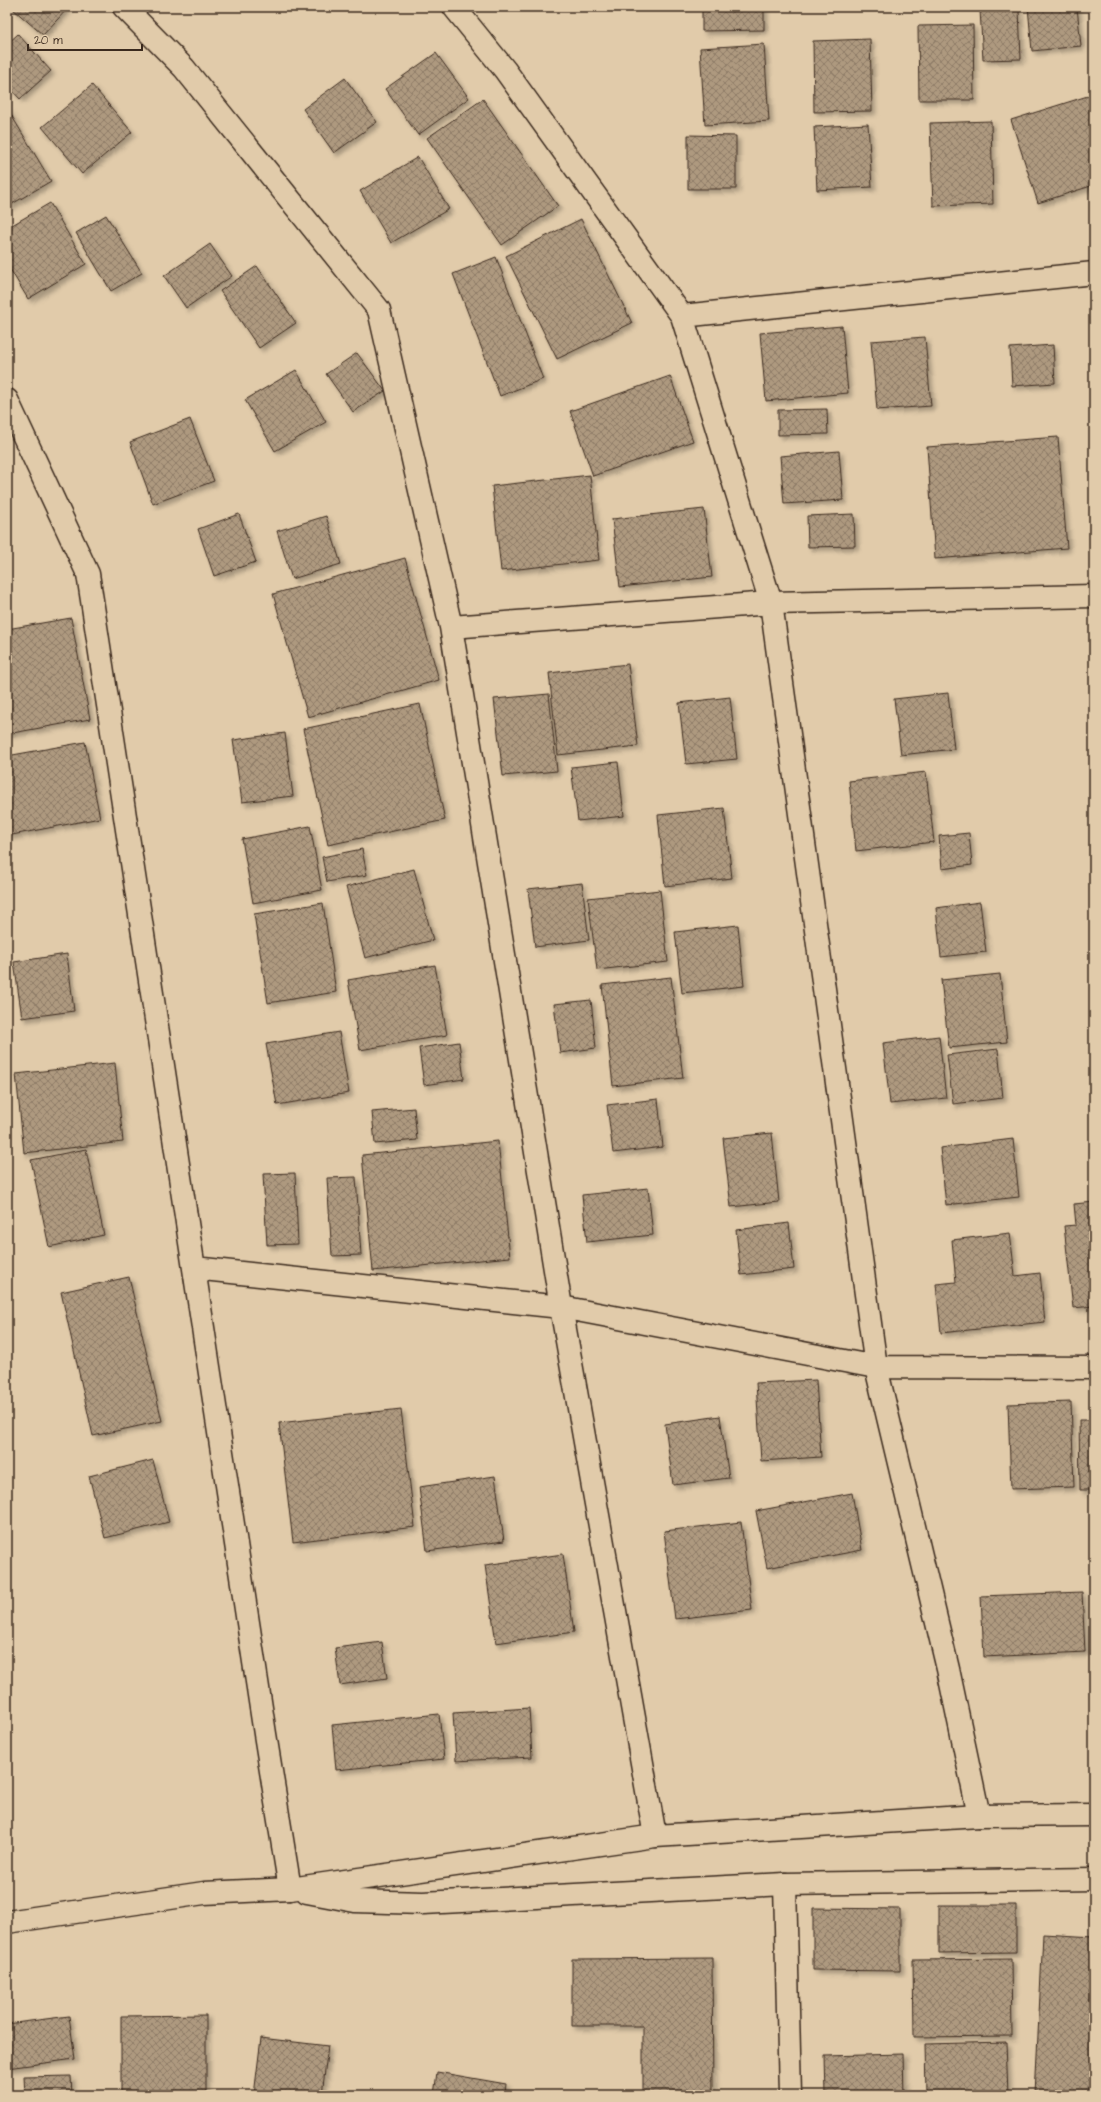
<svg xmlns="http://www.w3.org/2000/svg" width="1101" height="2102" font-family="'Architects Daughter',sans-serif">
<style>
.building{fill:url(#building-cross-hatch);stroke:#3b2a1e;filter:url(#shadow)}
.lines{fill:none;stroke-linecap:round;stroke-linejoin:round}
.minor-casing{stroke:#3b2a1e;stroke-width:25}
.highway-casing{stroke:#3b2a1e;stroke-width:25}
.minor{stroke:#e1cbaa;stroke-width:22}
.highway{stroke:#e1cbaa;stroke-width:22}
</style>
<defs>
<pattern id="building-cross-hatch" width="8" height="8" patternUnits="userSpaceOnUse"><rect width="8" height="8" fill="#ae997f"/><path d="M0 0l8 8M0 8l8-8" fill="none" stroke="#8f7d67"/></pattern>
<filter id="shadow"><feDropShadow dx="3.5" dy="3.5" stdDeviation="2" flood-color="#0004"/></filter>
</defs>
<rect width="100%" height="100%" fill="#e1cbaa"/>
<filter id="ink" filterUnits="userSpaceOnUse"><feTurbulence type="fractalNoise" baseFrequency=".025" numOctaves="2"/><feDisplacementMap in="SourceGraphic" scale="8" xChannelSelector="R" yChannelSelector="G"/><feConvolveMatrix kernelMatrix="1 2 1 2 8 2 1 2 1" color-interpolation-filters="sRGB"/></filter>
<g filter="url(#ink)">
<path class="building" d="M15,7H69L43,35L13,9Z
M702,7H764V30L702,31Z
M1028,7H1077L1081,46L1032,51Z
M1019,9L1021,59L983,60L980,10Z
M973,25L974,100H919L918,26Z
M18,34L51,71L20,99L7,85V44Z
M870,39L872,111L814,112L813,41Z
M764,44L769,121L705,125L700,48Z
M436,53L469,98L418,135L385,89Z
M345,78L377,122L334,153L303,109Z
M92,85L132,132L82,174L42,127Z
M1094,94V185L1038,203L1011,120Z
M483,99L558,206L502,245L427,138Z
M7,108L51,181L7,207Z
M991,121L993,204L933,206L930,123Z
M868,124L872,187L817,190L814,127Z
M688,135L736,136V189H688Z
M418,157L449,209L391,243L360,191Z
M50,203L86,264L28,299L7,264V228Z
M106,215L142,273L111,291L76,233Z
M581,219L632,323L557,359L506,256Z
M210,244L232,276L186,308L164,276Z
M496,257L543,379L500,396L453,274Z
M257,266L296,323L259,348L220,291Z
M842,326L848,393L766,401L760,333Z
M925,337L931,406L877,410L871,341Z
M1053,345L1055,383L1012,386L1010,348Z
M357,353L385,391L353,412L326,374Z
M296,370L326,422L275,451L245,400Z
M670,376L693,441L593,476L570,411Z
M827,409L828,434L778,435V410Z
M190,419L214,481L153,504L130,442Z
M1058,437L1067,548L935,559L927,447Z
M839,451L843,500L784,504L780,456Z
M590,475L599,560L501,571L492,486Z
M704,509L712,577L620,587L612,519Z
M239,514L256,562L214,576L198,529Z
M854,514L855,546L808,547L807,516Z
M326,516L341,564L292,579L277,531Z
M405,558L439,680L308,717L273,594Z
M71,618L90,719L7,734V629Z
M628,664L638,746L558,755L549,673Z
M948,693L954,749L901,755L894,699Z
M549,694L557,771L503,776L494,699Z
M730,697L737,759L686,764L679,703Z
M420,704L445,820L328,845L303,729Z
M285,733L293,796L242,802L233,740Z
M85,742L100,818L7,836V756Z
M618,762L624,816L578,821L571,767Z
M926,772L934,842L856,851L849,781Z
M724,808L732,878L665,886L658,815Z
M310,826L322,890L253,903L242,839Z
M969,833L972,865L942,869L939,836Z
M362,849L367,875L327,882L322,857Z
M414,869L433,940L365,958L346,887Z
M582,883L589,940L535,947L528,889Z
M660,890L668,962L597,970L588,898Z
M980,902L986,952L941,957L936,908Z
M323,903L336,992L268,1003L254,914Z
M738,925L744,986L682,993L675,932Z
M67,954L74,1011L22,1018L14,962Z
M435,965L447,1035L360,1050L348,980Z
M1000,974L1007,1042L949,1048L941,980Z
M671,977L683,1078L613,1086L602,985Z
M591,1000L596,1048L560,1053L554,1004Z
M339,1032L349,1093L277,1105L266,1044Z
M939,1036L946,1098L890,1104L883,1043Z
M459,1042L464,1079L424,1085L419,1048Z
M998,1049L1003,1098L953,1104L947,1055Z
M115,1063L123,1142L24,1153L16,1074Z
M658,1099L663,1147L613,1153L607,1105Z
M414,1108L417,1140L375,1144L372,1112Z
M772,1133L779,1202L731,1207L723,1138Z
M1013,1139L1019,1197L946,1205L940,1148Z
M498,1141L510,1257L373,1271L362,1155Z
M86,1149L104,1235L49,1247L31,1160Z
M295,1173L298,1244L267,1245L263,1174Z
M356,1177L361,1255L332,1256L327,1178Z
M648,1188L653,1235L587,1242L582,1195Z
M1094,1202V1306L1073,1308L1064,1226L1076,1225L1074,1204Z
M789,1223L794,1269L741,1275L736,1230Z
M1010,1233L1015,1276L1040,1273L1045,1322L941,1333L936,1284L956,1282L952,1240Z
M129,1277L162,1421L93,1436L61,1292Z
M816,1380L821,1457L761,1461L756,1383Z
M1071,1402L1074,1487L1011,1489L1008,1404Z
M401,1409L415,1527L293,1542L279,1423Z
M720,1416L729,1478L673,1485L665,1424Z
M1079,1420H1094V1490H1080Z
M153,1460L169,1522L105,1538L89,1476Z
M495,1476L504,1541L427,1551L419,1487Z
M852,1493L862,1550L767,1568L756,1511Z
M741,1522L752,1610L675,1619L664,1531Z
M563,1554L574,1632L496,1643L485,1565Z
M1082,1592L1085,1652L984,1657L981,1596Z
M382,1642L387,1678L340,1685L335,1648Z
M529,1708L532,1757L456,1761L453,1713Z
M439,1714L444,1759L336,1770L332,1725Z
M939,1905H1016V1952L939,1953Z
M813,1908L900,1909V1971L813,1970Z
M1043,1934L1094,1937V2095H1035Z
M712,1958L713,2095H643V2026H572V1959Z
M1011,1959L1012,2036L914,2037L913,1960Z
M206,2015V2095H121V2016Z
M69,2016L75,2059L7,2068V2024Z
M261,2038L328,2046L322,2095H254Z
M1006,2042L1008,2095H926L925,2044Z
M903,2054L904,2095H826L825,2056Z
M437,2072L506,2084L505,2095H434Z
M71,2076L72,2095H25L24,2077Z
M19,2091L20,2095H7V2092Z"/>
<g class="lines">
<defs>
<path id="minor" d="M124,7L184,68L379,310L451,627L561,1307L655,1836
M454,7L505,70L682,316L771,603L876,1367L948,1669L979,1816
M682,316L1094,273
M7,400L88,574L265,1734L290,1889
M451,627L771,603L1094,596
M194,1268L561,1307L876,1367L1094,1368
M785,1884L790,2095"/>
<path id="highway" d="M307,1892L355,1901L423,1903L785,1884L1094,1879
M7,1922L204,1893L290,1889L655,1836L979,1816L1094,1815"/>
</defs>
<use href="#minor" class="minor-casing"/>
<use href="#highway" class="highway-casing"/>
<use href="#minor" class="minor"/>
<use href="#highway" class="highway"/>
</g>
</g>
<rect width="1101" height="2102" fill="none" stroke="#e1cbaa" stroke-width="24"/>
<rect x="12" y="12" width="1077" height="2078" fill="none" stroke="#3b2a1e" stroke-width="1.5" filter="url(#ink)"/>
<path d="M28 44v6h114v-6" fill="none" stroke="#3b2a1e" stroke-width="2"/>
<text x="34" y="44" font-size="12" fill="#3b2a1e" stroke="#e1cbaa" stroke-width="3" paint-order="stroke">20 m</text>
</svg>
